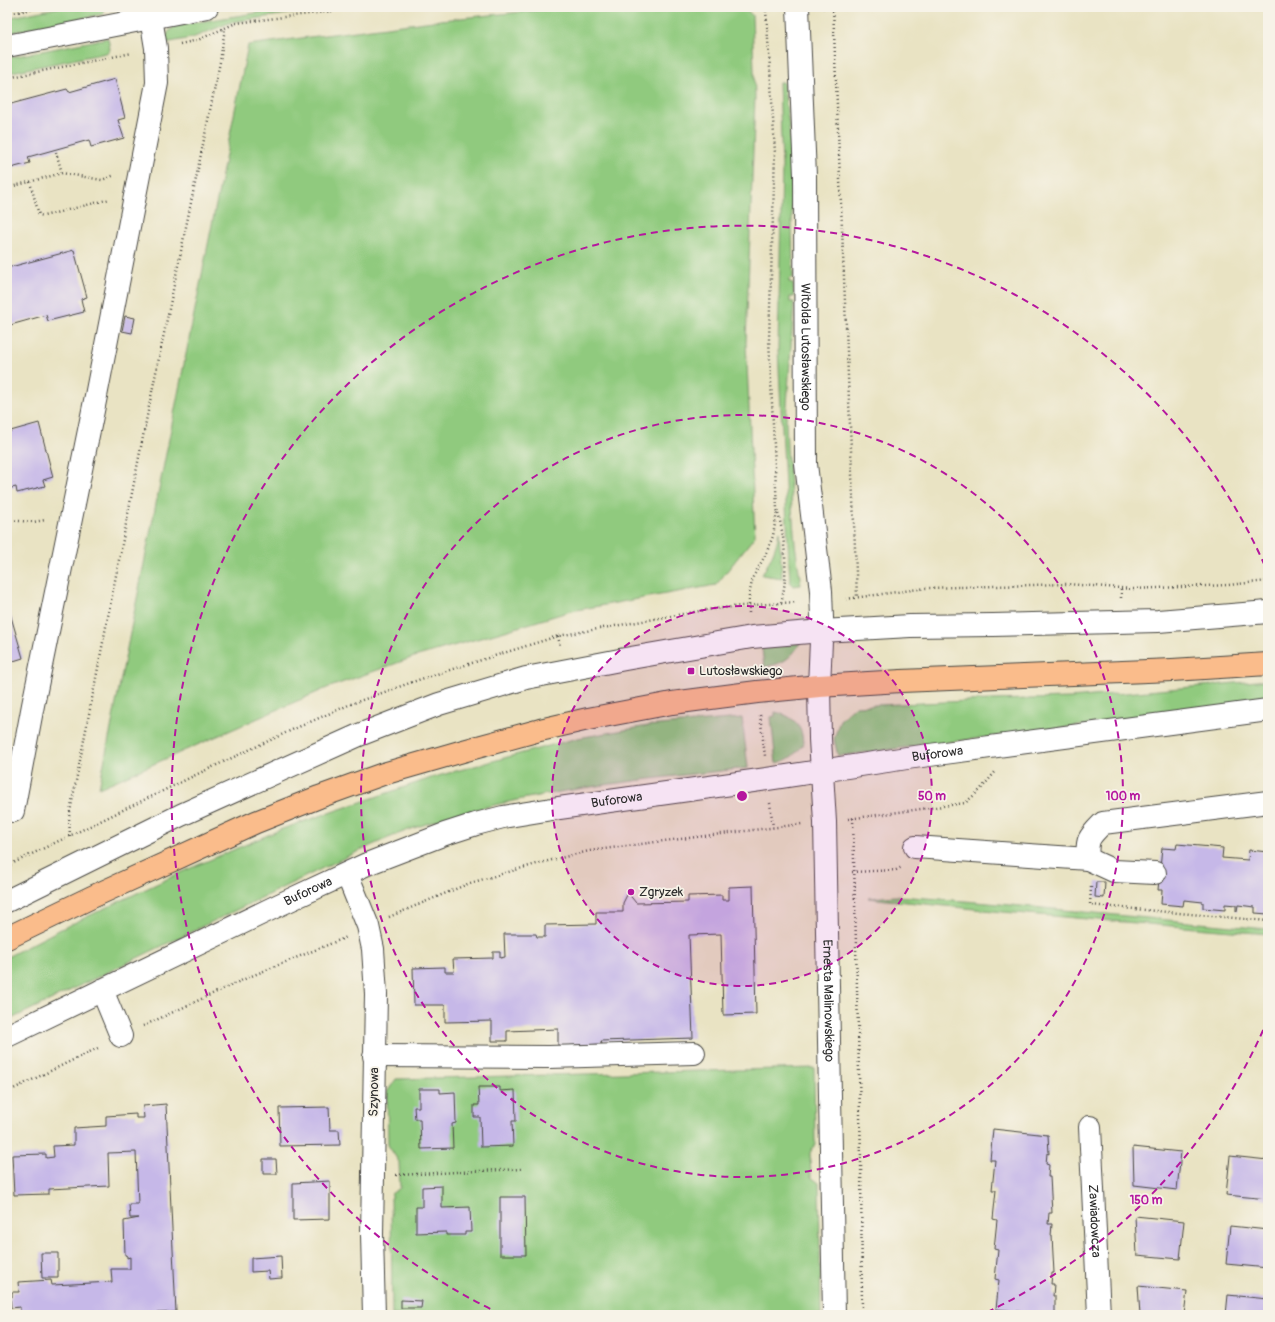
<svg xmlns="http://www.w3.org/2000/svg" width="1275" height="1322" font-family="Pangolin,sans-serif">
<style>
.green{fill:#90ca7e;stroke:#5e7a54}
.building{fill:#c6b8e8}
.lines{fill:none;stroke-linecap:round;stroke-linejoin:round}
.minor-casing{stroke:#484742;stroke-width:24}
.major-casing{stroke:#484742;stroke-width:24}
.path{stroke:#484742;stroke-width:2.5;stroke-dasharray:1 3;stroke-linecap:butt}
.minor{stroke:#fff;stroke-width:22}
.major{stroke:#fabc8b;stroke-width:22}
.ring{fill:none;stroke:#b5179e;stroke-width:2;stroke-dasharray:7 5}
.poi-dot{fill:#b5179e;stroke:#f7f3e8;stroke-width:1.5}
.labels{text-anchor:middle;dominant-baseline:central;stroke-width:3.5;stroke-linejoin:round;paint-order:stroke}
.street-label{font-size:13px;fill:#2b2b2b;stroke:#f7f3e8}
.poi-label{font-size:13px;fill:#2b2b2b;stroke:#f7f3e8;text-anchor:start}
.centre{fill:#b5179e;stroke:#f7f3e8;stroke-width:2}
.ring-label{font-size:12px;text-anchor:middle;font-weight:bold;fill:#b5179e;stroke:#f7f3e8;stroke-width:3.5;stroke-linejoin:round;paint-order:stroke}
</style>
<rect width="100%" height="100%" fill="#f7f3e8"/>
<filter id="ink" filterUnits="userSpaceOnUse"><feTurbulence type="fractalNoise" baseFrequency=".025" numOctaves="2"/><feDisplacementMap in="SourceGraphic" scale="8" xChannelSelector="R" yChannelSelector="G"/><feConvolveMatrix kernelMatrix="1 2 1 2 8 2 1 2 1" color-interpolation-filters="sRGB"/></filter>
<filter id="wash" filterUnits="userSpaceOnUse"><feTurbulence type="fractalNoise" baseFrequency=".012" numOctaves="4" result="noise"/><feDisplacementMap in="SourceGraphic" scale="16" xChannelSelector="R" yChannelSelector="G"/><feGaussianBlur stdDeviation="0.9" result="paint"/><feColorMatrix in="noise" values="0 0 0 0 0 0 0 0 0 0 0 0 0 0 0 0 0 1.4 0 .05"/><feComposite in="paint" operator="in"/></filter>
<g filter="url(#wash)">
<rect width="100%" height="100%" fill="#e9e3c3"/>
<path class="green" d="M61,7H102L104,14L7,33V18Z
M294,7H335L232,22L192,38L165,43C166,33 170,28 179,25Z
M571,7H743L752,15L755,97L746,343L755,536L716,585L571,611L505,631L414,657L327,688L99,788L248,45L441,20Z
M108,38L110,49L109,51L106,53L7,73V58Z
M779,82H783L789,125L791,154L793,278H790L789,282L793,283L794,297H790V302H794L786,420L787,448L795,544L801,585L793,586L790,583L778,349L782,167Z
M779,531L782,578L762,575C770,560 777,548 779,531Z
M800,643C791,659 782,664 764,667L762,648Z
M1268,680V702L838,756L834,739L840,720L855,706L991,700L1071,698Z
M775,712C793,716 803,725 803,745C794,755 790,760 776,763L771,717L775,716Z
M742,718L748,768C637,780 523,791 417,827C385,838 353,854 323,868L7,1021V957L59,930L184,871L282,829L434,777L578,738L648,726Z
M897,896C1021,904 1144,919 1268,929V934L1003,912L868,898Z
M814,1068L815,1144L810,1153L811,1177L819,1183L821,1315H392L391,1194L400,1188L399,1162L388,1145L387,1092L396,1079Z"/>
<g id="blocks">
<path class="building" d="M115,79L125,118L118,120L124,138L91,147L89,140L28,157L30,163L7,169V105L67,89L69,92Z
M74,250L87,297L81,299L84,312L48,321L46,315L7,326V268Z
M125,316L135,318L132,333L122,331Z
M39,423L53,477L43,480L45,486L17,493L16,487L7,489V432Z
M7,603L23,658L7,663Z
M1177,844L1223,848L1222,858L1248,860L1249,850L1268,852V914L1255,913V907L1238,905L1237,911H1236V905L1225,904V910L1203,908V902L1184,900L1183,906L1161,904L1162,890H1158L1162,848L1176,849Z
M1096,882H1105L1104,898L1095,897Z
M753,886L756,1014L723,1015L721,934L689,935L693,1038L601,1041L602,1044L558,1046V1029L507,1031V1041H492V1021L445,1022V1005H414L413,968L445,967V972H454L453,959L493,958V952H500V958L505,957L504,934H536L537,937H545V925L596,924V912H623V903L628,893L636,903L688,902V896L722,895V900H729V887Z
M478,1087H500V1091L515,1090L516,1121H512L513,1146L481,1147L480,1117H474V1105H479Z
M419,1089H440V1093L455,1092L456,1123L452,1124L453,1148L421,1149L420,1119H415L414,1107H419Z
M166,1104L176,1312L115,1315H20V1307L11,1308L10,1296L12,1297V1292H19L18,1282L51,1280L52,1285L112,1282L111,1269H130V1257L127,1258V1256L125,1255L124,1221L139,1218H130L129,1204H138L136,1152L108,1153L109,1186L49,1189V1194L14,1195L12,1155L46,1154V1158L54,1157L53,1146L74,1145V1128L106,1126V1116L136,1114V1118H144L143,1106Z
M329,1107L330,1130H339L340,1145L280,1146L279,1108Z
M993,1129L1048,1135L1049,1154L1047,1153L1046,1164L1049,1165L1048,1177H1050L1052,1213H1049L1048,1224H1052L1051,1236H1052L1054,1273H1052L1051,1284H1054L1053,1296H1055V1315L996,1309L999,1280L995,1279L998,1250L994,1249L997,1220L993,1219L996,1190H992L995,1160H990Z
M1133,1147L1181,1152L1177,1190L1134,1185Z
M1230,1156L1268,1160V1199L1226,1195Z
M263,1159H276L277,1174H263Z
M330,1181V1219L293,1220V1183Z
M442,1186V1208L470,1207L471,1232H465V1235H446V1232L416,1233V1207H422V1187Z
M500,1197H525L526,1255H500Z
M1135,1216L1184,1221L1180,1259L1137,1255Z
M1230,1226L1268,1230V1268L1226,1264Z
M41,1253H58V1278H42Z
M281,1256L282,1278L269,1279L268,1271L251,1272V1258Z
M1138,1286L1187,1291L1184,1315H1140Z
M1228,1295L1268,1299V1315H1226Z
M401,1300L422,1301L421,1308H401Z"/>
</g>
</g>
<g filter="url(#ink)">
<use href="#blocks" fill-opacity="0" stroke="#484742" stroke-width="1"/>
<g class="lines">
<defs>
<g id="minor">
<path id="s1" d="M798,7L805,176L806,464L821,591L822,618L819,686L820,739L825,822L834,1315"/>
<path d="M7,46L207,7"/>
<path d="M13,811L33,705L96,396L157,83L156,48L151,18"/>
<path d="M915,847L1088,859"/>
<path d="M1155,873L1114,871L1088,859C1086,839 1089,837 1103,823L1268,802"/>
<path d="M347,874L368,926L373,949L376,994L372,1234L374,1315"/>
<path d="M7,901L181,815L359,735L439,704L526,678L625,659L752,637L822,631L910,626L993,625L1158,621L1268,612"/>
<path d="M102,990L121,1036"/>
<path id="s2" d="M7,1036L279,905L367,864L445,834L476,824L503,817L552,809L767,779L907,758L1268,710"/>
<path d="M374,1056L549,1057L694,1053"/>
<path id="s3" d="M1090,1127L1099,1315"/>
</g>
<path id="major" d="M7,938L92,897L256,822L319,797L383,774L463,751L540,730L588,719L672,703L757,692L819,686L901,681L1172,670L1268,664"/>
</defs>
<use href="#minor" class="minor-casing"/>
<use href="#major" class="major-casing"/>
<path class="path" d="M765,7L766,10L771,83L775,153L769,339L777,509C785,538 789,574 781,603
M833,7L857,597
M823,8H832
M7,14L43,7
M180,44L198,40L236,23L365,7
M7,78L132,53
M56,152L62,173
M30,182L39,215L44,216L110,199
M7,188L62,173L102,180L115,175
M7,520L33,522L46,520
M1121,589V599
M846,599L926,588L1067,584L1133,589L1228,585L1268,581
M749,613V595L753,577L766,554L773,536L777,511
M558,636L560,646
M760,715L765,756
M770,803L773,827
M853,818L861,1158L862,1315
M848,819L965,803L980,790L996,771
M70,836L69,817L147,416L220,62L225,28
M7,866L204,771L294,729L351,704L421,679L558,636L705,610L741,606L797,602
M852,872L896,870L902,867
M1091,887L1090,905L1268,921
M389,917L470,883L540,863L589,851L656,842L802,824
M143,1026L249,977L347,937
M7,1092L100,1047
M396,1175L521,1169"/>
<use href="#minor" class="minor"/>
<use href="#major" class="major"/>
</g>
</g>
<circle cx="742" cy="796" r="190" fill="#b5179e" fill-opacity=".12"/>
<g class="ring">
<circle cx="742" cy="796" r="190"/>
<circle cx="742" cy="796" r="381"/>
<path d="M1268 1019A571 571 0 0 1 983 1314M501 1314A571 571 0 1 1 1268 573"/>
</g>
<g class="poi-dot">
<rect x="687" y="667" width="8" height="8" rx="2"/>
<circle cx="631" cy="892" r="4"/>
</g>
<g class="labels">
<g class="street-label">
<text stroke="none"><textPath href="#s1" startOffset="340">Witolda Lutosławskiego</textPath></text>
<text stroke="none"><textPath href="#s2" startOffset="982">Buforowa</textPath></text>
<text stroke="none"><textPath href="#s2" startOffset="658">Buforowa</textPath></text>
<text stroke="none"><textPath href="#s2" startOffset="334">Buforowa</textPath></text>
<text stroke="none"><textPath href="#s1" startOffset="995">Ernesta Malinowskiego</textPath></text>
<text transform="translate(374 1092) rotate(-89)">Szynowa</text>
<text stroke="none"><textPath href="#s3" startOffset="94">Zawiadowcza</textPath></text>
</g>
<g class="poi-label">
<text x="699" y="671">Lutosławskiego</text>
<text x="639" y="892">Zgryzek</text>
</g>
</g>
<circle cx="742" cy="796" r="6" class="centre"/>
<g class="ring-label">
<text x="932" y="800">50 m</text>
<text x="1123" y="800">100 m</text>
<text x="1146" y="1204">150 m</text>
</g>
<rect width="1275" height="1322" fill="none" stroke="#f7f3e8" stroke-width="24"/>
</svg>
